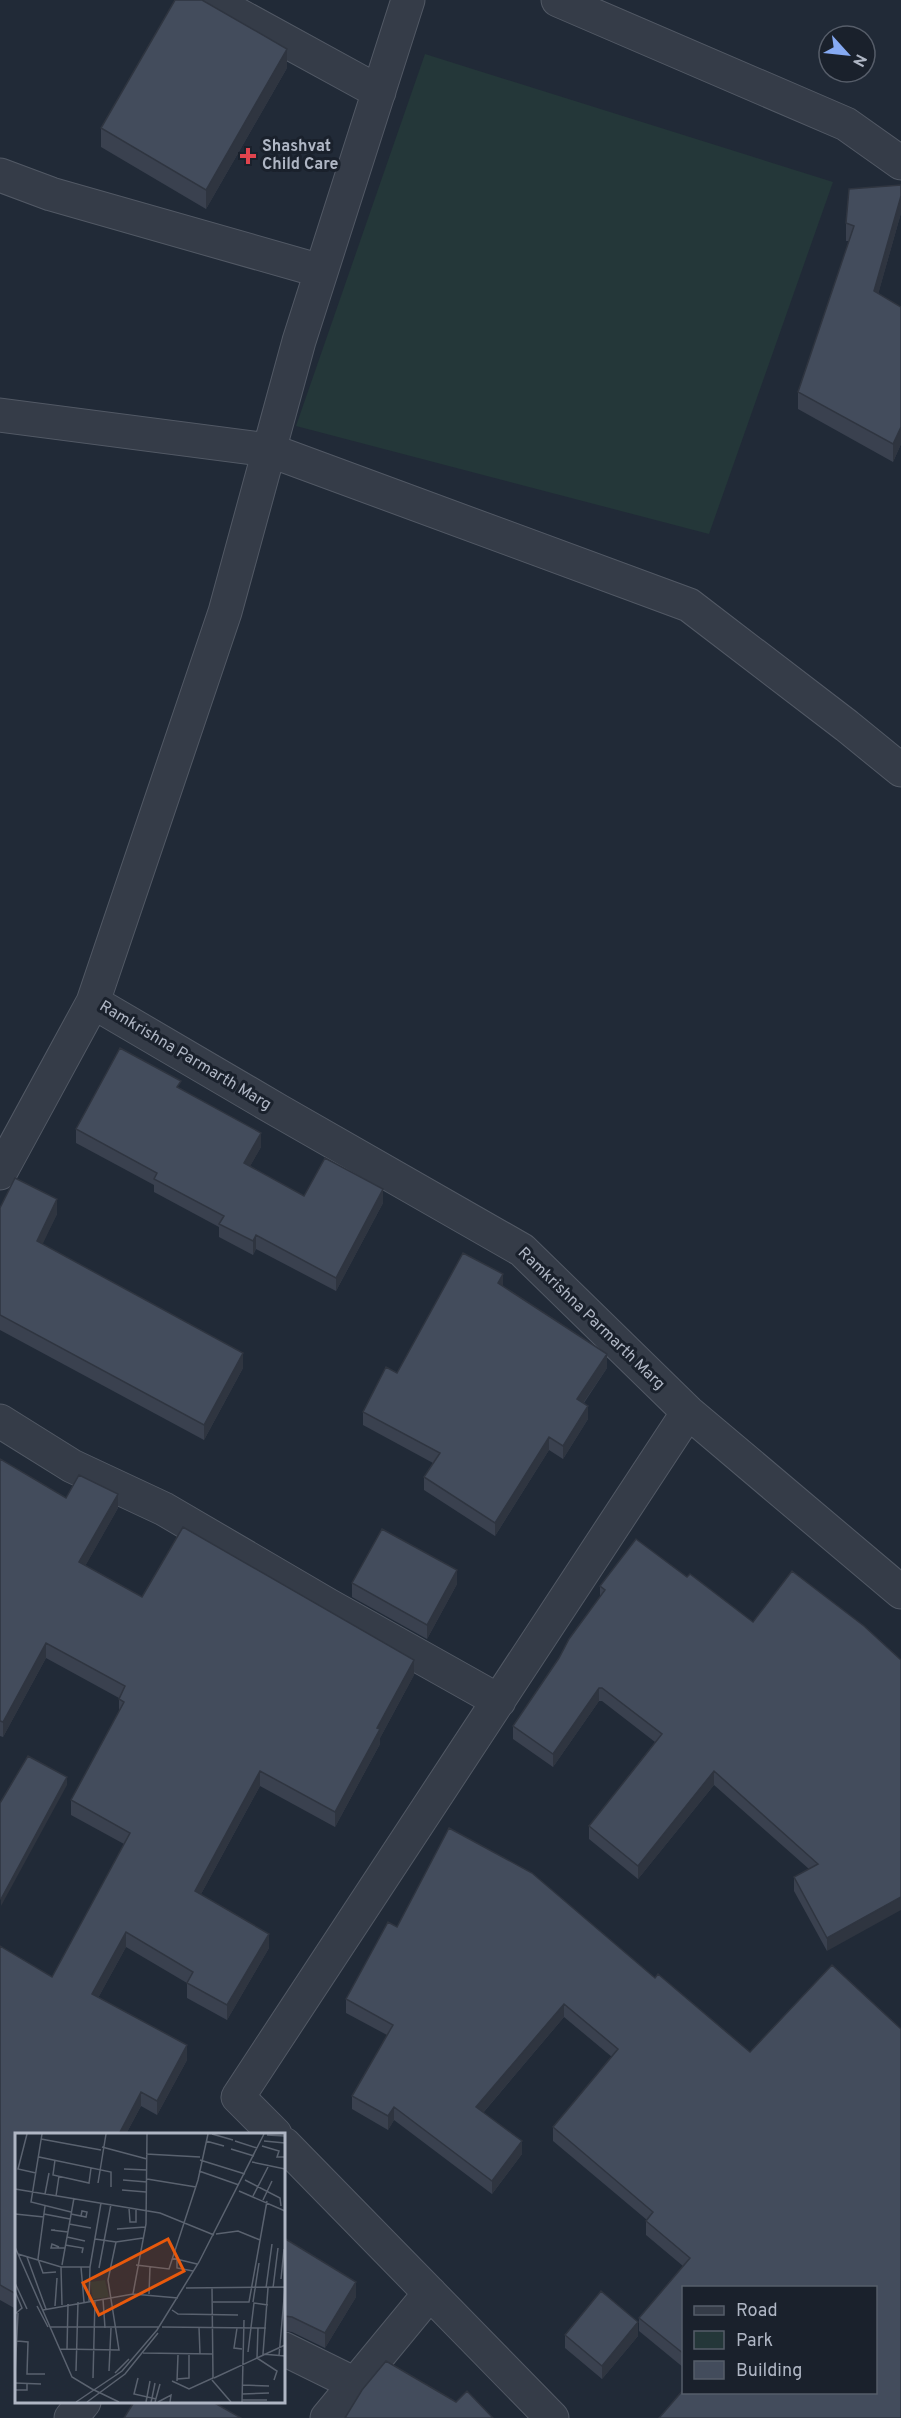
<svg xmlns="http://www.w3.org/2000/svg" width="901" height="2418" font-family="Overpass,sans-serif">
<style>
.green{fill:#243739}
.lines{fill:none;stroke-linecap:round;stroke-linejoin:round}
.minor-casing{stroke:#525965;stroke-width:35}
.minor{stroke:#353c48;stroke-width:33}
.wall{fill:#3a414f}
.shaded-wall{fill:#2f3540}
.building{fill:#434c5c;stroke:#2f3540;stroke-width:1.5}
.health-dot{fill:#e0444e;stroke:#1a212c;stroke-width:2}
.labels{text-anchor:middle;dominant-baseline:central;stroke-width:6;stroke-linejoin:round;paint-order:stroke}
.poi-label{font-size:16px;font-weight:bold;fill:#afb6c4;stroke:#1a212c;text-anchor:start}
.street-label{font-size:16px;fill:#afb6c4;stroke:#1a212c}
.inset-road{fill:none;stroke:#5a626f;stroke-width:1.5}
.view{fill:#e8590c;fill-opacity:0.15;stroke:#e8590c;stroke-width:3}
.inset-edge{fill:none;stroke:#afb6c4;stroke-width:3}
</style>
<rect width="100%" height="100%" fill="#212a37"/>
<path class="green" d="M425,54L833,182L709,534L296,426Z"/>
<g class="lines">
<defs>
<path id="minor" d="M211,0L379,92
M558,0L846,124L901,163
M0,175L51,194L321,271
M0,415L269,450L689,605L847,726L901,770
M93,1002L279,1111L522,1250L688,1412L901,1592
M0,1173L93,1002L225,612L299,341L408,0
M0,1421L72,1466L164,1509L328,1605L499,1701
M275,2134L238,2097L688,1412
M284,2144L552,2418
M284,2349L355,2384
M71,2418L84,2402
M327,2418L430,2293"/>
</defs>
<use href="#minor" class="minor-casing"/>
<use href="#minor" class="minor"/>
</g>
<path class="wall" d="M287,68L206,209L101,147V128Z
M901,185V213L878,294L901,307V444L893,462L798,409V392L849,241H846V223Z
M181,1089L261,1147L250,1166L304,1196L383,1203L336,1291L256,1249L253,1255L219,1237V1227L154,1192V1185L76,1143V1129Z
M0,1208L57,1214L42,1244L243,1368L204,1440L0,1330Z
M503,1287L607,1368L584,1403L588,1419L563,1459L549,1450L495,1536L424,1490V1477L433,1463L363,1425V1412L397,1373Z
M0,1459L66,1498L118,1508L85,1566L142,1597L414,1675L380,1738V1744L335,1827L260,1786L201,1894L269,1948L227,2020L187,1998V1983L126,1947L98,1998L187,2060L157,2115L141,2106L126,2134H16V2309L0,2300V1946L52,1977L124,1844L71,1815V1800L119,1712V1698L46,1658L3,1737L0,1736Z
M687,1577L753,1622L864,1626L827,1951L794,1891V1877L809,1869L714,1785L638,1879L589,1839V1826L655,1742L602,1701H599L553,1767L513,1739V1726L600,1597V1586Z
M352,1583L457,1584L427,1639L352,1597Z
M397,1927L655,1978L750,2052L876,2392L684,2288V2368L639,2331V2318L683,2266L646,2235V2221L647,2220L553,2141V2127L612,2057L564,2017L483,2113L522,2154L492,2194L394,2120L388,2130L352,2109V2096L387,2035L346,2013V1999Z
M284,2238L356,2297L325,2348L292,2332L284,2331Z
M565,2335L638,2336L602,2379L565,2348Z"/>
<path class="shaded-wall" d="M287,49V68L206,209V190Z
M901,196V213L874,309V291Z
M901,427V444L893,462V444Z
M261,1133V1147L244,1177V1163Z
M383,1189V1203L336,1291V1278Z
M57,1199V1214L37,1256V1241Z
M256,1235V1249L253,1255V1241Z
M503,1274V1287L498,1283Z
M243,1353V1368L204,1440V1425Z
M607,1354V1368L577,1412V1399Z
M588,1406V1419L563,1459V1446Z
M549,1437V1450L495,1536V1523Z
M118,1494V1508L79,1577V1562Z
M457,1570V1584L427,1639V1625Z
M46,1643V1658L3,1737V1722Z
M414,1660V1675L380,1738V1744L335,1827V1812L377,1728Z
M599,1688V1701L553,1767V1754Z
M260,1771V1786L195,1905V1891Z
M714,1771V1785L638,1879V1866Z
M67,1777V1785L1,1906V1899Z
M901,1897V1910L827,1951V1938Z
M126,1932V1947L92,2009V1994Z
M269,1934V1948L227,2020V2005Z
M564,2004V2017L476,2121V2107Z
M187,2045V2060L157,2115V2101Z
M141,2092V2106L126,2134H119Z
M394,2107V2120L388,2130V2116Z
M522,2141V2154L492,2194V2181Z
M356,2282V2297L325,2348V2333Z
M638,2322V2336L602,2379V2366Z"/>
<path class="building" d="M175,0H202L287,49L206,190L101,128Z
M901,185V196L874,291L901,307V427L893,444L798,392L854,226L846,223L849,189Z
M120,1048L181,1081L177,1087L261,1133L244,1163L304,1196L325,1158L383,1189L336,1278L256,1235L253,1241L219,1224L224,1216L154,1179L157,1173L76,1129Z
M15,1178L57,1199L37,1241L243,1353L204,1425L0,1315V1208Z
M463,1253L503,1274L498,1283L607,1354L577,1399L588,1406L563,1446L549,1437L495,1523L424,1477L440,1453L363,1412L386,1367L397,1373Z
M0,1459L66,1498L79,1475L118,1494L79,1562L142,1597L183,1527L414,1660L377,1728L380,1729L335,1812L260,1771L195,1891L269,1934L227,2005L187,1983L193,1972L126,1932L92,1994L187,2045L157,2101L141,2092L119,2134H16V2294L0,2285V1946L52,1977L130,1833L71,1800L124,1702L119,1699L125,1686L46,1643L3,1722L0,1721Z
M382,1529L457,1570L427,1625L352,1583Z
M636,1539L687,1577L690,1574L753,1622L792,1571L864,1626L901,1660V1897L827,1938L794,1877L818,1864L714,1771L638,1866L589,1826L662,1734L602,1688H599L553,1754L513,1726L559,1658L569,1639L605,1590L600,1586Z
M28,1756L67,1777L1,1899L0,1898V1803Z
M449,1828L532,1873L655,1978L658,1974L750,2052L832,1965L901,2029V2418H659L684,2389V2392H876V2288H684V2354L639,2318L690,2258L646,2221L653,2212L553,2127L618,2049L564,2004L476,2107L522,2141L492,2181L394,2107L388,2116L352,2096L393,2025L346,1999L388,1922L397,1927Z
M284,2238L356,2282L325,2333L292,2317L284,2316Z
M601,2291L638,2322L602,2366L565,2335Z
M386,2361L456,2402L467,2391L493,2418H345L362,2390Z
M134,2402H213L241,2418H124Z"/>
<path class="health-dot" d="M245 147h6v6h6v6h-6v6h-6v-6h-6v-6h6z"/>
<g class="labels">
<g class="poi-label">
<text x="262" y="147">Shashvat<tspan x="262" dy="18">Child Care</tspan></text>
</g>
<g class="street-label">
<text transform="translate(185 1056) rotate(31)">Ramkrishna Parmarth Marg</text>
<text transform="translate(591 1319) rotate(44)">Ramkrishna Parmarth Marg</text>
</g>
</g>
<g transform="translate(15 2133)">
<rect width="270" height="270" fill="#212a37"/>
<path d="M90,147L94,164L78,166L75,149Z" fill="#243739"/>
<path class="inset-road" d="M12,1L3,36L21,40M27,1L16,69L56,79M197,1L218,7M252,2L270,3M26,6L86,17M191,8L209,13M220,8L242,15M249,8L270,10M247,13L264,18L262,24H270M87,14L132,26M216,16L239,23M131,21L185,24M24,24L96,39V54M40,27L38,42L74,50L76,35M185,27L230,41M237,29L270,36M109,36L132,37M184,38L224,52M132,46L181,54M108,47L132,49M230,47L265,65L266,73M83,50L91,1M0,56L145,80L199,102M107,57L131,59M224,58L270,78M30,61L34,40M41,63L44,43M238,63L253,34M248,67L257,48M30,73L23,126L28,140L41,139M114,75L115,89H121V76M0,81L29,84M29,81L55,86M56,81L66,83L67,78L72,79L71,84L66,83M54,91L76,95M102,96L130,94M40,97H36L53,99M201,101L223,98L245,107M52,104L70,108M80,106L101,109L128,105M50,112L68,115L67,120M0,114L57,244L77,256M44,114L37,111L36,115H50M3,121L46,134H75L74,168M12,124L31,176M157,125L182,131M162,126V135L178,138M47,132L59,65M121,132L154,136L183,47L193,1M46,134L47,172M66,134L69,169M75,134L86,70M84,135L96,71M266,146L269,116M0,150L12,176M171,155L270,154M251,155L257,111M253,155L248,221L270,223M258,155L263,115M0,158L7,175L0,181M118,161L131,91L132,1M134,161L135,134M88,166L90,195M198,169H234L252,68M238,169L244,130M22,173L33,194M40,173L42,145M28,177L118,161L163,165M157,177L163,181L223,182M35,194H144M147,194L251,195M184,194L185,221M222,195L219,215L227,216M243,195L242,225L262,238L259,247M2,208L13,209L12,241H30M45,216L104,217L93,147L101,109M52,216L53,171M233,219L239,170L253,172M128,220L198,221M264,223L270,154M61,238L63,169M94,238L96,195M100,240L114,226M0,242L3,180M78,245L80,167M123,245L119,261L137,265L136,269M199,245L270,212M162,246L174,245V222M197,247L216,269M157,248L174,256L198,245L197,155M162,248L163,222M0,250L26,251M140,250L137,265L141,266M227,252L254,253M77,256L104,269M0,257H12V250M227,261L254,260M227,267H252M61,269L107,238L142,197L184,129L249,1M72,269L110,241L143,200M131,269L135,248M140,269L145,251M143,269L156,262L155,269M227,269L229,187"/>
<path class="view" d="M153,106L169,138L84,182L68,150Z"/>
<rect width="270" height="270" class="inset-edge"/>
</g>
<rect x="682" y="2286" width="195" height="108" fill="#1a212c" stroke="#565d69" stroke-width="1.5"/>
<rect x="694" y="2306" width="30" height="9" fill="#353c48" stroke="#565d69" stroke-width="1.5"/>
<text x="736" y="2316" font-size="18" fill="#afb6c4">Road</text>
<rect x="694" y="2331" width="30" height="18" fill="#243739" stroke="#565d69" stroke-width="1.5"/>
<text x="736" y="2346" font-size="18" fill="#afb6c4">Park</text>
<rect x="694" y="2361" width="30" height="18" fill="#434c5c" stroke="#565d69" stroke-width="1.5"/>
<text x="736" y="2376" font-size="18" fill="#afb6c4">Building</text>
<g transform="translate(847 54) rotate(117)"><circle r="28" fill="#1a212c" stroke="#565d69" stroke-width="1.5"/>
<path d="M0-4.5L10 22L0 15L-10 22Z" fill="#86aaf3"/>
<text y="-9" font-size="16" font-weight="bold" text-anchor="middle" fill="#afb6c4">N</text>
</g>
</svg>
